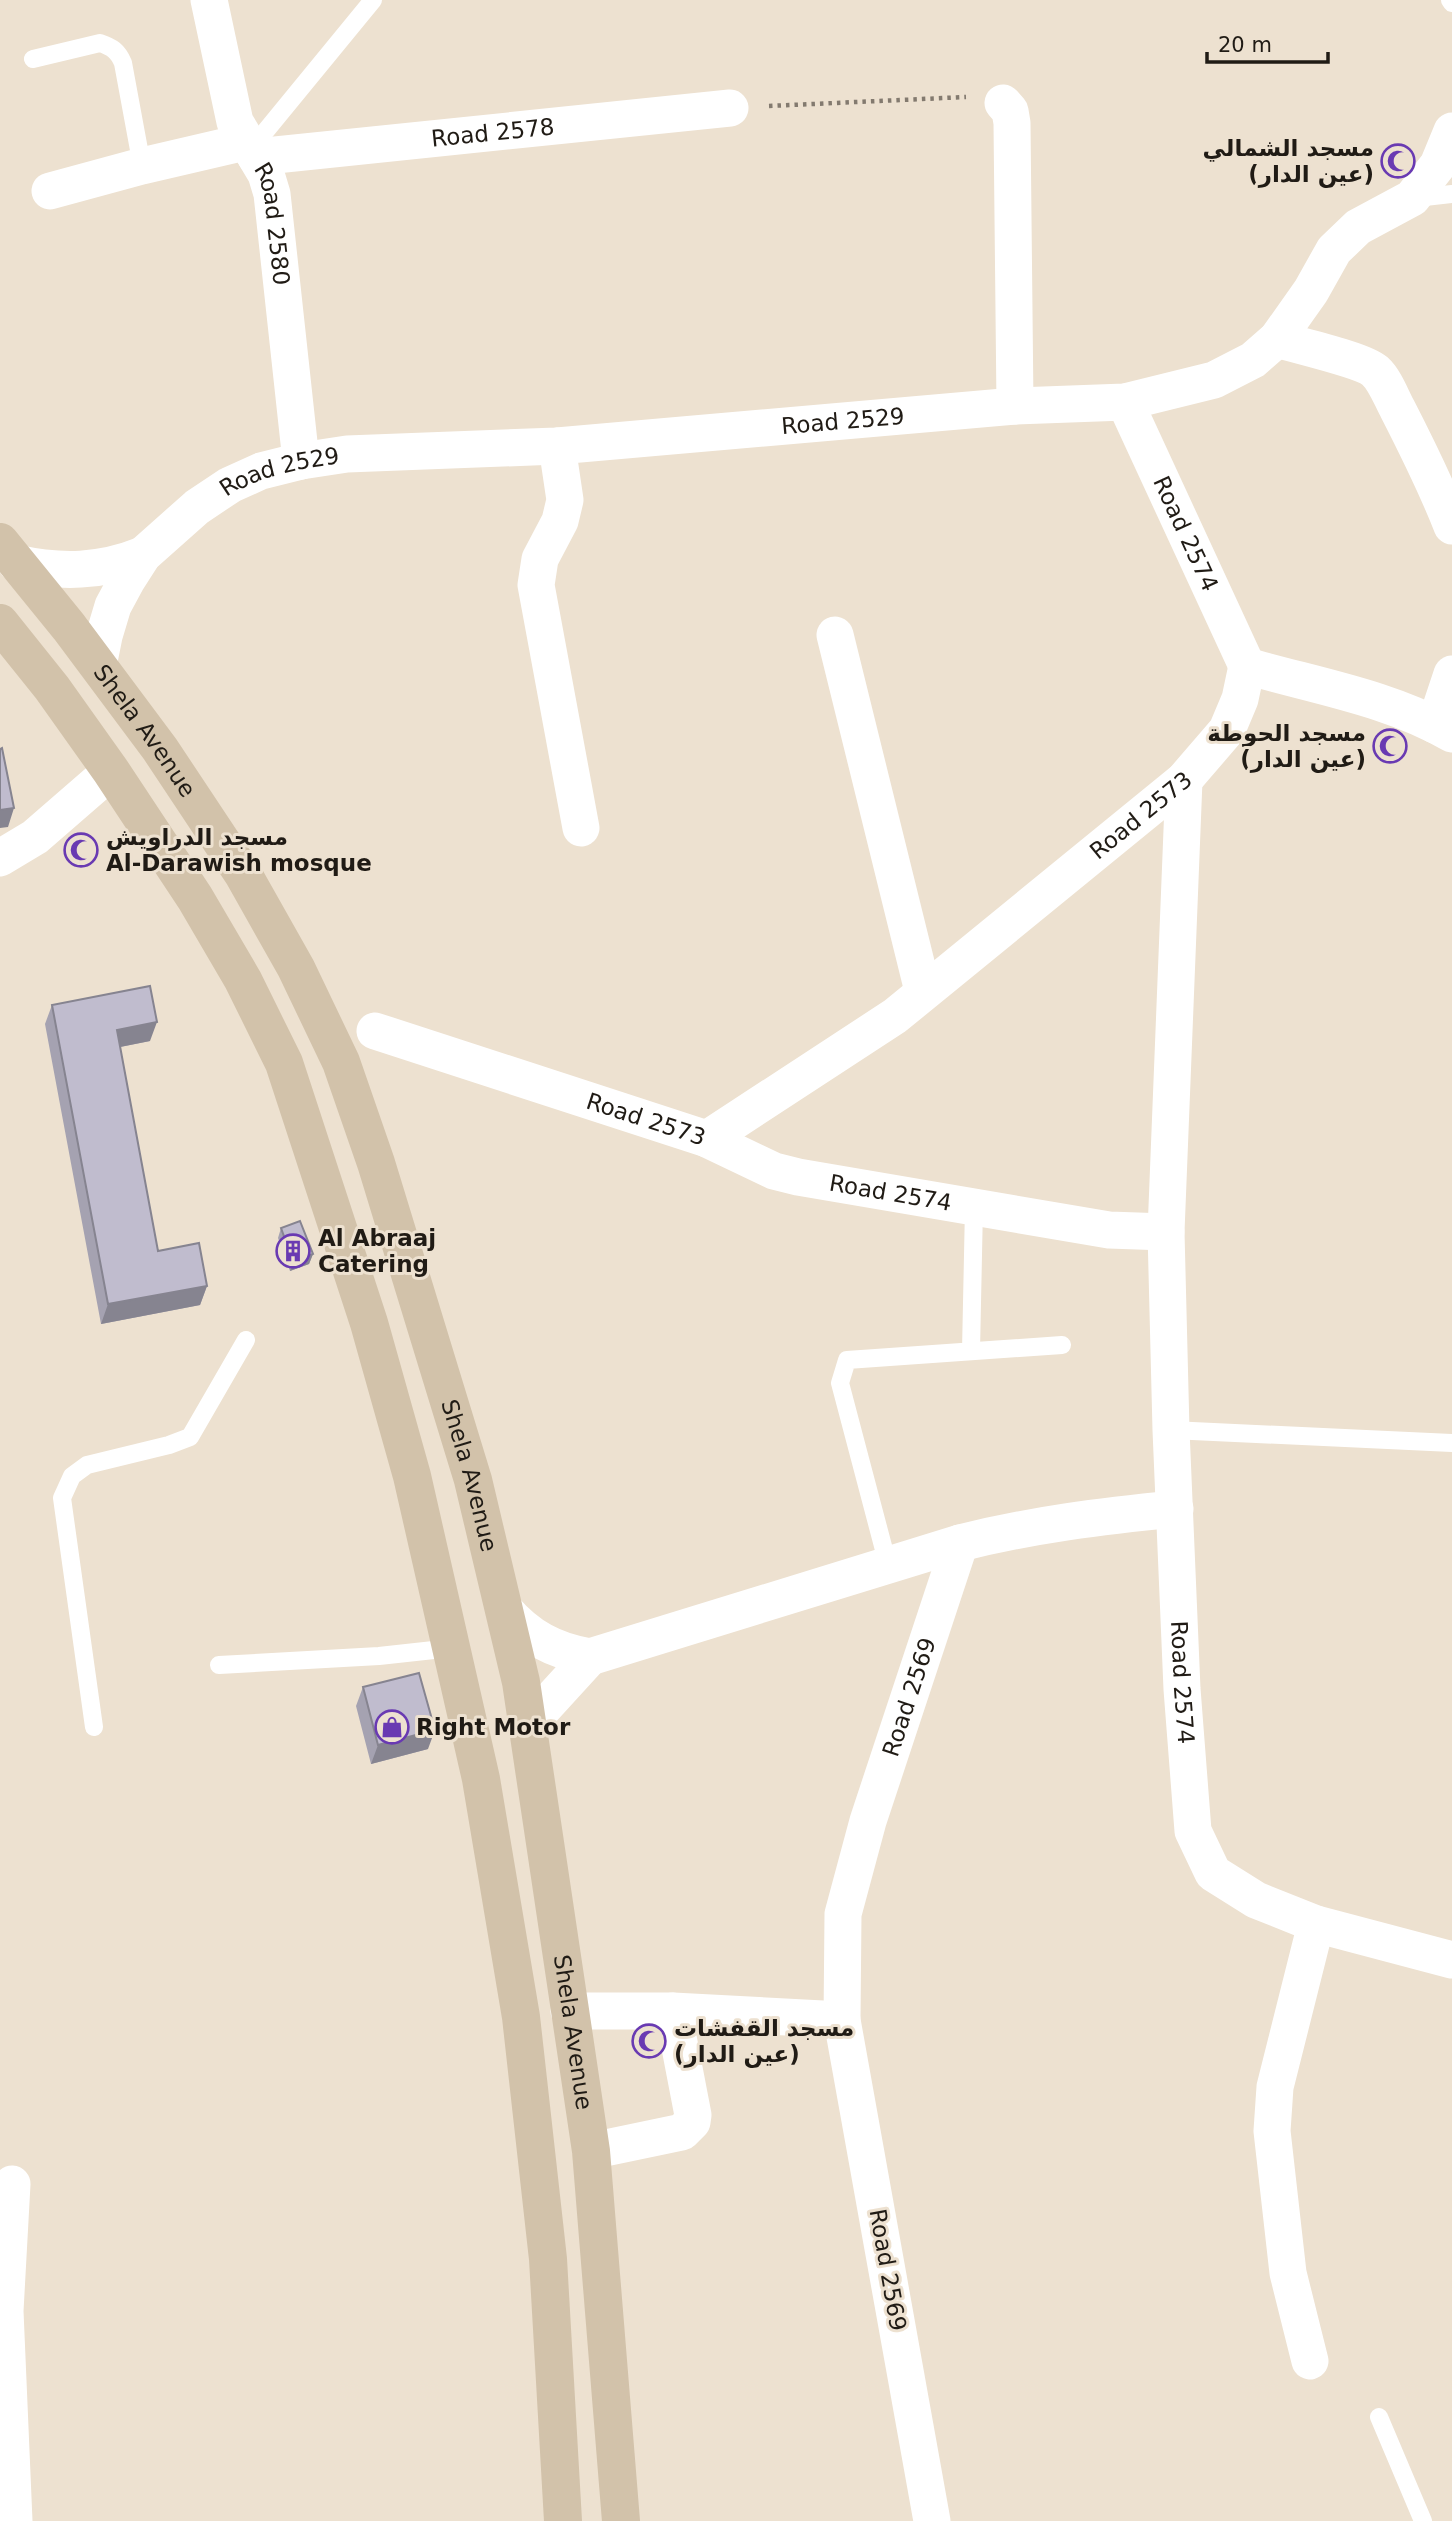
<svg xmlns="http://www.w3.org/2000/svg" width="1452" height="2521" font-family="'DejaVu Sans','Noto Sans Arabic',sans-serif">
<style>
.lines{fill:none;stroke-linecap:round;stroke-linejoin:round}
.path{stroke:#837a6f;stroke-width:4.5;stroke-dasharray:3.5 5;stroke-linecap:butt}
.lane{stroke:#fff;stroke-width:18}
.street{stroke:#fff;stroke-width:37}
.secondary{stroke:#d2c2aa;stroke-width:38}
.wall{fill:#a5a2b1}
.shaded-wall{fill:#868490}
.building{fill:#c0bcce;stroke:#868490;stroke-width:2}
.labels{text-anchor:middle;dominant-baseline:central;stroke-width:6;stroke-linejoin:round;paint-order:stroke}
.street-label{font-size:23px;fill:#201b15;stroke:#ede1d0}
.poi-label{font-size:23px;font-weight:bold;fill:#201b15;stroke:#ede1d0;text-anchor:start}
</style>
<rect width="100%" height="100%" fill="#ede1d0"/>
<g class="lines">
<path class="path" d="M769,106L966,97"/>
<path class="lane" d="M1450,0L1452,3
M33,59L100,43C112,47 118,51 123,63L142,166
M250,150L373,0
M1416,198L1452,194
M971,1351L974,1207
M1171,1430L1452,1443
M888,1565L840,1383L847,1360L1062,1345
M219,1665L379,1656L452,1648
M94,1727L62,1498L72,1476L87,1465L169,1445L190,1437L246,1340
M1379,2417L1423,2521"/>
<g class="street">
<path id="s1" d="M209,0L235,122L266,174L272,194L301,461"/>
<path d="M1003,103L1010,111L1012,123L1015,406"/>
<path id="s2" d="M256,157L730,108"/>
<path d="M50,191L142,166L245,142"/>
<path d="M1277,339C1296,345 1363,360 1375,371C1385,380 1391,397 1397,408C1417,447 1436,485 1452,526"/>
<path id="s3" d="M1125,402L1247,666"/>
<path d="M557,446L565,500L560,521L540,559L536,585L581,828"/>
<path d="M16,563C61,573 101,572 143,555"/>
<path d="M835,635L923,991"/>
<path id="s4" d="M98,666L104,636L113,606L127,580L143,555L197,507L230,485L261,471L301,461L347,454L557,446L1015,406L1125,402L1214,380L1253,360L1277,339L1311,291L1334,250L1358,227L1412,198L1438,165L1452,131"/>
<path d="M1247,666C1316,686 1390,698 1452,734"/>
<path d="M1435,725L1452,674"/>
<path id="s5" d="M1184,780L1166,1232L1171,1430L1182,1689L1193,1831L1213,1873L1256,1900L1316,1924L1452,1960"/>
<path d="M0,858L35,837L111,771"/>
<path id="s6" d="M375,1031L707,1139L774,1171L798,1177L1109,1230L1166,1232"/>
<path id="s7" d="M707,1139L895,1016L1184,780L1227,730L1240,699L1247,666"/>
<path d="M504,1609C528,1637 554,1651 590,1657L960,1543C1031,1525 1102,1516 1175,1509"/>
<path d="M527,1726L590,1657"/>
<path d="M569,2011H673L842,2020"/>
<path d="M591,2151L682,2132L692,2122L693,2115L673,2011"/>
<path d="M12,2184L5,2311L14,2521"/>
<path d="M1310,2361L1288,2273L1272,2131L1275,2087L1316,1924"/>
<path id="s8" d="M932,2521L842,2020L843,1914L868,1821L960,1543"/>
</g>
<g class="secondary">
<path id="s9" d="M0,542L69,627L160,749L243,874L296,968L341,1062L376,1163L473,1480L521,1682L591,2151L621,2521"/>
<path d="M0,623L52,688L111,771L195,898L243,980L284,1063L369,1323L412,1476L481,1779L521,2017L548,2259L563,2521"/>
</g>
</g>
<path class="wall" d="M52,1005L150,1041L120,1047L158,1251L207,1286L200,1305L101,1324L45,1024Z
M281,1228L313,1254L309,1264L290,1271L278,1238Z
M363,1687L428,1749L371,1764L356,1706Z"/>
<path class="shaded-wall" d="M14,808L8,827L0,828V810Z
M157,1022L150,1041L110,1049L117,1030Z
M313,1254L309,1264L290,1271L293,1261Z
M207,1286L200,1305L101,1324L108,1304Z
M435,1730L428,1749L371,1764L378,1745Z"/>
<path class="building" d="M2,748L14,808L0,810V749Z
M150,986L157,1022L117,1030L158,1251L199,1243L207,1286L108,1304L52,1005Z
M300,1221L313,1254L293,1261L281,1228Z
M419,1673L435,1730L378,1745L363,1687Z"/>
<defs>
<symbol id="mosque-ring" viewBox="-11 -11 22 22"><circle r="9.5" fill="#ede1d0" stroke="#693ab2" stroke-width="1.5"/><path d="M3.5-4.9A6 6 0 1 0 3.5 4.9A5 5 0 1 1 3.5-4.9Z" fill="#693ab2"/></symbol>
<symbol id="building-ring" viewBox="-11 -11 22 22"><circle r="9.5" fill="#ede1d0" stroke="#693ab2" stroke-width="1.5"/><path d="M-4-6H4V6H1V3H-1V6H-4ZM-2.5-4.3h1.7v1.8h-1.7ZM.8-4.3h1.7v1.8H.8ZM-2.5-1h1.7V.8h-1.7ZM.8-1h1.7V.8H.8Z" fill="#693ab2"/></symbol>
<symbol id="shop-ring" viewBox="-11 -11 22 22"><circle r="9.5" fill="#ede1d0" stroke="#693ab2" stroke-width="1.5"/><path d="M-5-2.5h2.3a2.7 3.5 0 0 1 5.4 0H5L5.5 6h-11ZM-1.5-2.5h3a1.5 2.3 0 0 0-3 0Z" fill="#693ab2"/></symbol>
</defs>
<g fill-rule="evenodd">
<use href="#mosque-ring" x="1379" y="142" width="38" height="38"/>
<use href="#mosque-ring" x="1371" y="727" width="38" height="38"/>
<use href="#mosque-ring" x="62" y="831" width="38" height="38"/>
<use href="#building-ring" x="274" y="1232" width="38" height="38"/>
<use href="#shop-ring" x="373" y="1708" width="38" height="38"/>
<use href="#mosque-ring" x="630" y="2022" width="38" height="38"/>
</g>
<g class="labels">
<g class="street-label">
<text stroke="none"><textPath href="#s2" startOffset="238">Road 2578</textPath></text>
<text stroke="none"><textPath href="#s1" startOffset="236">Road 2580</textPath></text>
<text stroke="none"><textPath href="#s4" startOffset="852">Road 2529</textPath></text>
<text stroke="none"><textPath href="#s4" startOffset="285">Road 2529</textPath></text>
<text stroke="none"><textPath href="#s3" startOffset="145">Road 2574</textPath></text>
<text stroke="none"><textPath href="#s9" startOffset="238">Shela Avenue</textPath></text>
<text stroke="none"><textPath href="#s7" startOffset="542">Road 2573</textPath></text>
<text stroke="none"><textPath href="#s6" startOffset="285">Road 2573</textPath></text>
<text stroke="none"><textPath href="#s6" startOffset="542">Road 2574</textPath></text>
<text stroke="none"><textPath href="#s9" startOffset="1057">Shela Avenue</textPath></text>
<text stroke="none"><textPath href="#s5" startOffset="903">Road 2574</textPath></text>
<text stroke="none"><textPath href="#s8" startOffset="842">Road 2569</textPath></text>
<text stroke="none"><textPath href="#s9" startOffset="1624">Shela Avenue</textPath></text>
<text transform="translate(888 2270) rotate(80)">Road 2569</text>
</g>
<g class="poi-label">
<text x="1374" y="148" text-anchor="end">مسجد الشمالي<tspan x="1374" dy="26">(عين الدار)</tspan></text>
<text x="1366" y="733" text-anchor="end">مسجد الحوطة<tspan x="1366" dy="26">(عين الدار)</tspan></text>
<text x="106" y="837">مسجد الدراويش<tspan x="106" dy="26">Al-Darawish mosque</tspan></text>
<text x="318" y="1238">Al Abraaj<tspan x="318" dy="26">Catering</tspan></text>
<text x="416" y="1727">Right Motor</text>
<text x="674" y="2028">مسجد القفشات<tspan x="674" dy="26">(عين الدار)</tspan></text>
</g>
</g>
<path d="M1207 52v10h121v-10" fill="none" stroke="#201b15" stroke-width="3.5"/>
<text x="1218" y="52" font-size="21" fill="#201b15" stroke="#ede1d0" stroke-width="5" paint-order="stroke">20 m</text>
</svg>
